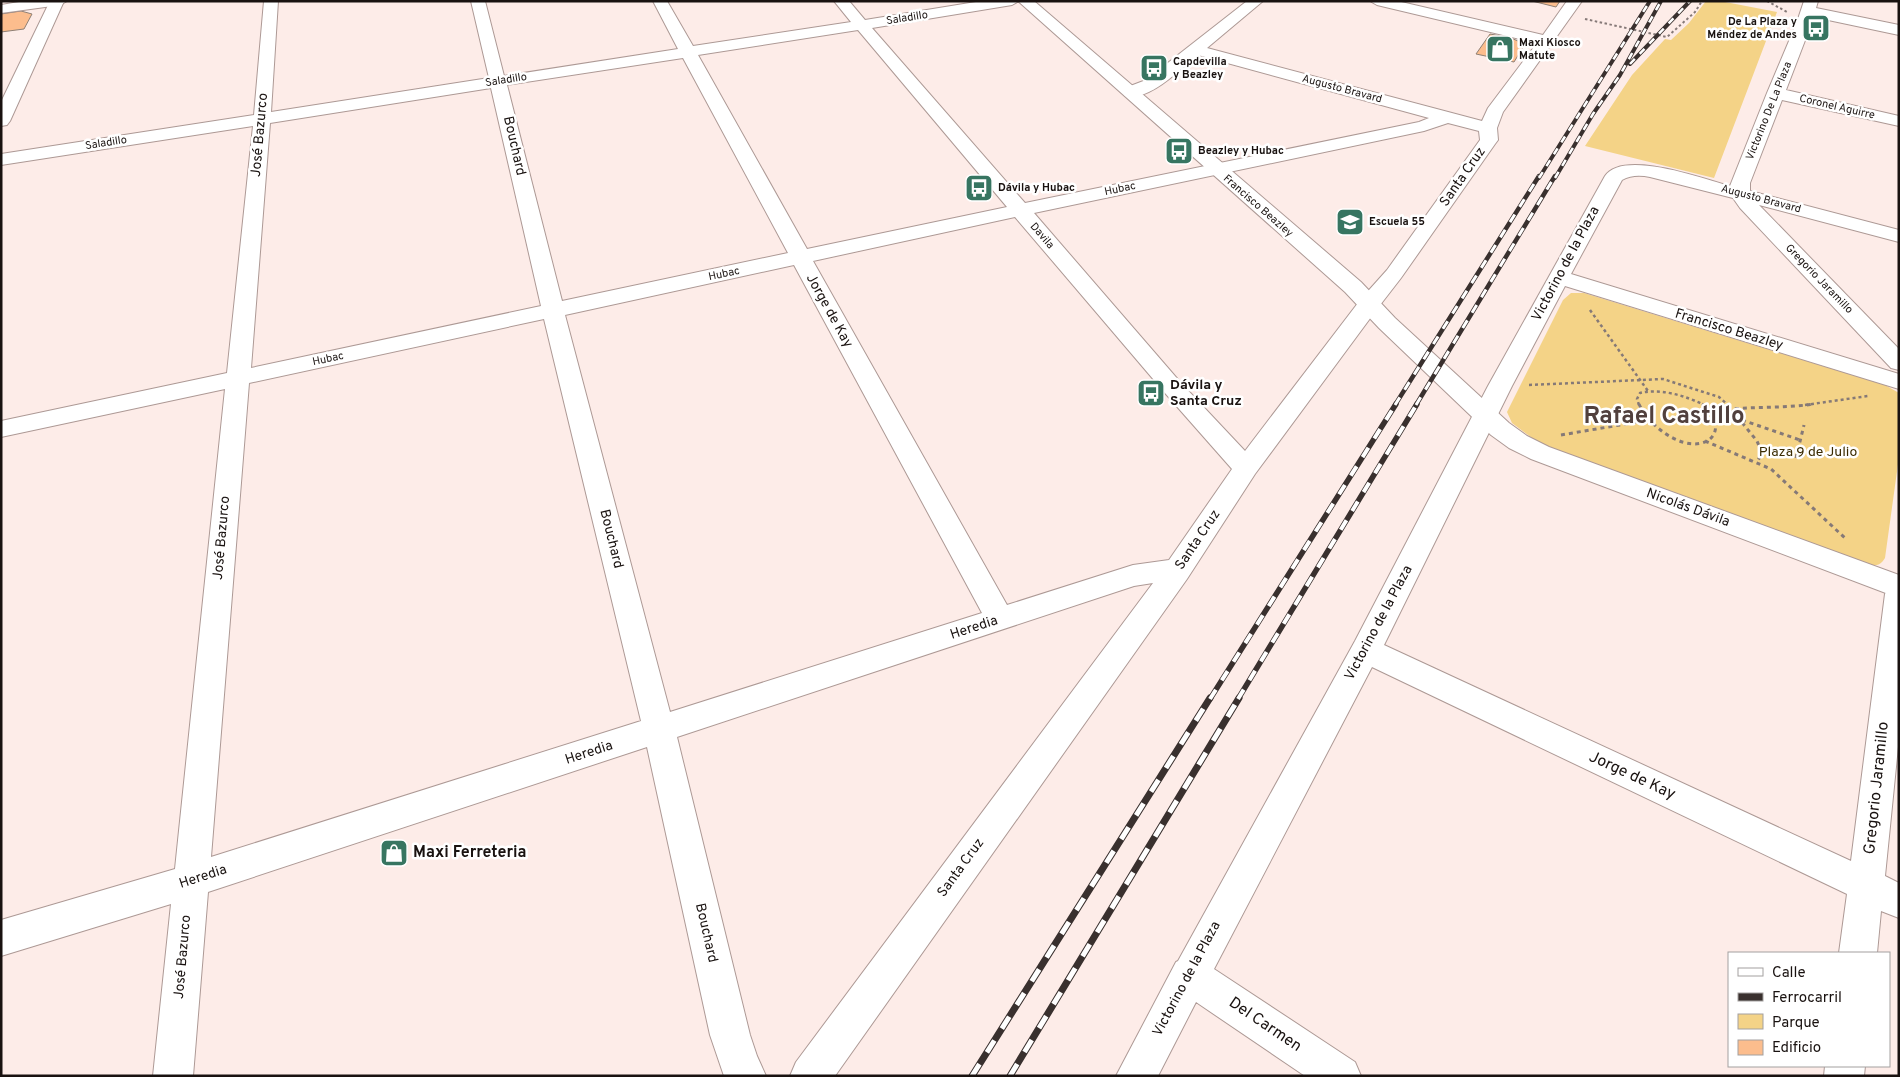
<svg xmlns="http://www.w3.org/2000/svg" width="1900" height="1077" font-family="Overpass,sans-serif">
<style>
.green{fill:#f4d387}
.building{fill:#fcbd8d;stroke:#8f8075}
.lines{fill:none;stroke-linecap:round;stroke-linejoin:round}
.street-casing{stroke:#ad9995;stroke-width:2}
.secondary-casing{stroke:#ad9995;stroke-width:2}
.primary-casing{stroke:#ad9995;stroke-width:2}
.path-far2{stroke:#857977;stroke-width:2;stroke-dasharray:2.5 2.5;stroke-linecap:butt}
.path-far1{stroke:#857977;stroke-width:2.5;stroke-dasharray:3 3;stroke-linecap:butt}
.path{stroke:#857977;stroke-width:3;stroke-dasharray:4 4;stroke-linecap:butt}
.street{fill:#fff;fill-rule:evenodd}
.secondary{fill:#fff;fill-rule:evenodd}
.primary{fill:#fff;fill-rule:evenodd}
.rail-far3-casing{stroke:#39302e;stroke-width:4}
.rail-far2-casing{stroke:#39302e;stroke-width:4.5}
.rail-far1-casing{stroke:#39302e;stroke-width:5.5}
.rail-casing{stroke:#39302e;stroke-width:7}
.rail-far3{stroke:#fff;stroke-width:2.5;stroke-dasharray:7;stroke-linecap:butt}
.rail-far2{stroke:#fff;stroke-width:3;stroke-dasharray:9;stroke-linecap:butt}
.rail-far1{stroke:#fff;stroke-width:4;stroke-dasharray:11;stroke-linecap:butt}
.rail{stroke:#fff;stroke-width:5;stroke-dasharray:14;stroke-linecap:butt}
.labels{text-anchor:middle;dominant-baseline:central;stroke-width:5;stroke-linejoin:round;paint-order:stroke}
.far-street-label{font-size:11px;fill:#191210;stroke:#fff}
.far-poi-label{font-size:11px;font-weight:bold;fill:#191210;stroke:#fff;text-anchor:start}
.street-label{font-size:14px;fill:#191210;stroke:#fff}
.poi-label{font-size:14px;font-weight:bold;fill:#191210;stroke:#fff;text-anchor:start}
.park-label{font-size:14px;fill:#3b2b01;stroke:#fff}
.near-street-label{font-size:16px;fill:#191210;stroke:#fff}
.near-poi-label{font-size:16px;font-weight:bold;fill:#191210;stroke:#fff;text-anchor:start}
.town-label{font-size:24px;font-weight:bold;fill:#51403d;stroke:#fff}
</style>
<rect width="100%" height="100%" fill="#fdece8"/>
<path class="green" d="M1706,1H1720L1777,12L1714,178L1585,146L1632,75L1665,39L1671,40L1689,23Z
M1571,293H1584L1885,385L1899,393V457L1885,558C1880,566 1876,566 1866,565L1540,444L1512,423L1507,412L1563,300Z"/>
<path class="building" d="M1532,1H1560L1556,7Z
M21,11L32,14L24,29L1,32V14Z
M1490,34L1511,38L1525,44L1514,62L1476,54Z"/>
<g class="lines">
<defs>
<path id="street" d="M264,1H278L271,112L489,78L471,1H485L504,76L678,49L653,1H667L693,46L851,22L834,1H849L865,20L982,1H1019L1012,5L872,28L1025,203L1419,122L1429,118L1198,55C1180,69 1149,102 1125,96L1123,92L1125,88L1146,80L1247,1H1263L1207,48L1482,121L1488,108L1537,43L1377,5L1370,1H1397L1543,35L1567,1H1582L1503,112L1497,128L1498,140L1495,144L1401,278L1377,309L1255,474L1187,579L835,1076H790L796,1062L1153,583L1134,586L677,737L750,1035L757,1056L766,1076H724L710,1035L647,747L208,892L193,1076H153L171,904L1,956V920L175,869L225,389L1,437V421L227,373L253,126L1,165V154L254,115ZM858,30L1007,207L807,249L698,55ZM683,58L788,253L562,301L507,85ZM491,88L541,306L251,368L270,123ZM1448,123L1479,131L1480,140L1387,270L1361,299L1245,451L1181,383L1034,213L1424,131ZM1015,217L1165,393L1232,469L1169,560L1133,565L1007,605L813,261ZM794,265L982,613L670,712L565,315ZM544,319L641,721L211,857L249,383Z
M1804,1H1818L1816,8L1899,25V35L1814,17L1786,90L1899,116V126L1782,100L1750,183V191L1899,230V242L1759,205L1899,349V370L1891,368L1740,208L1733,198L1650,177C1640,175 1631,175 1622,180L1571,274L1899,374V389L1565,286L1512,386L1384,645L1851,861L1885,594L1889,586L1899,583V737L1885,876L1899,883V918L1881,911L1877,953H1839L1847,894L1372,667L1214,969L1355,1062L1361,1076H1305L1196,1002L1158,1076H1116L1176,962L1178,961L1355,641L1488,386L1605,176C1623,149 1704,179 1730,186L1767,93L1797,22Z
M1825,1066H1865L1864,1076H1824Z"/>
<path id="secondary" d="M50,1H64L10,121L7,125L1,126V102Z
M1018,1H1034L1361,282L1395,318L1509,423L1527,436L1549,447L1899,575V598L1531,459L1509,448L1491,435L1379,328L1345,292Z"/>
<path id="primary" d="M25,1H67L60,5L1,13V5Z"/>
</defs>
<use href="#street" class="street-casing"/>
<use href="#secondary" class="secondary-casing"/>
<use href="#primary" class="primary-casing"/>
<path class="path-far2" d="M1767,1L1787,12
M1585,19L1667,37L1695,12L1702,1"/>
<path class="path-far1" d="M1590,310L1648,391
M1529,385L1663,379L1719,397L1728,405
M1639,405L1637,399L1640,393C1661,388 1686,396 1704,405
M1805,405L1868,396"/>
<path class="path" d="M1639,404C1648,424 1678,449 1702,443C1723,437 1717,413 1702,404
M1727,404L1757,441L1762,453L1757,462
M1711,411C1745,406 1780,409 1814,404
M1742,420L1800,440
M1561,435L1649,420
M1705,441L1771,469L1846,539
M1796,458L1804,425"/>
<use href="#street" class="street"/>
<use href="#secondary" class="secondary"/>
<use href="#primary" class="primary"/>
<defs>
<path id="rail-far3" d="M1630,64L1690,1
M1539,178L1650,1
M1555,178L1593,114L1620,75L1661,1"/>
<path id="rail-far2" d="M1395,405L1539,176
M1416,405L1555,176"/>
<path id="rail-far1" d="M1210,699L1396,404
M1238,699L1417,404"/>
<path id="rail" d="M972,1076L1210,698
M1010,1076L1239,698"/>
</defs>
<use href="#rail-far3" class="rail-far3-casing"/>
<use href="#rail-far2" class="rail-far2-casing"/>
<use href="#rail-far1" class="rail-far1-casing"/>
<use href="#rail" class="rail-casing"/>
<use href="#rail-far3" class="rail-far3"/>
<use href="#rail-far2" class="rail-far2"/>
<use href="#rail-far1" class="rail-far1"/>
<use href="#rail" class="rail"/>
</g>
<defs>
<symbol id="bus-square" viewBox="-11 -11 22 22"><rect x="-9" y="-9" width="18" height="18" rx="4" fill="#377561" stroke="#fff"/><path d="M-5-6H5V4H4V6H2V4H-2V6H-4V4H-5ZM-3.5-4V0h7V-4ZM-3.5 1.2v1.5H-2V1.2ZM2 1.2v1.5H3.5V1.2Z" fill="#fff"/></symbol>
<symbol id="shop-square" viewBox="-11 -11 22 22"><rect x="-9" y="-9" width="18" height="18" rx="4" fill="#377561" stroke="#fff"/><path d="M-5-2.5h2.3a2.7 3.5 0 0 1 5.4 0H5L5.5 6h-11ZM-1.5-2.5h3a1.5 2.3 0 0 0-3 0Z" fill="#fff"/></symbol>
<symbol id="school-square" viewBox="-11 -11 22 22"><rect x="-9" y="-9" width="18" height="18" rx="4" fill="#377561" stroke="#fff"/><path d="M0-5L7-2L0 1L-7-2ZM-4 1L0 2.5L4 1V4Q0 6-4 4Z" fill="#fff"/></symbol>
</defs>
<g fill-rule="evenodd">
<use href="#bus-square" x="1800" y="12" width="32" height="32"/>
<use href="#shop-square" x="1484" y="33" width="32" height="32"/>
<use href="#bus-square" x="1138" y="52" width="32" height="32"/>
<use href="#bus-square" x="1163" y="135" width="32" height="32"/>
<use href="#bus-square" x="963" y="172" width="32" height="32"/>
<use href="#school-square" x="1334" y="206" width="32" height="32"/>
<use href="#bus-square" x="1135" y="377" width="32" height="32"/>
<use href="#shop-square" x="378" y="837" width="32" height="32"/>
</g>
<g class="labels">
<g class="far-street-label">
<text transform="translate(907 18) rotate(-9)">Saladillo</text>
<text transform="translate(506 80) rotate(-9)">Saladillo</text>
<text transform="translate(1342 89) rotate(15)">Augusto Bravard</text>
<text transform="translate(1837 107) rotate(13)">Coronel Aguirre</text>
<text transform="translate(1769 111) rotate(-68)">Victorino De La Plaza</text>
<text transform="translate(106 143) rotate(-9)">Saladillo</text>
<text transform="translate(1120 189) rotate(-12)">Hubac</text>
<text transform="translate(1761 199) rotate(15)">Augusto Bravard</text>
<text transform="translate(1258 206) rotate(41)">Francisco Beazley</text>
<text transform="translate(1042 236) rotate(49)">Davila</text>
<text transform="translate(724 274) rotate(-12)">Hubac</text>
<text transform="translate(1819 279) rotate(46)">Gregorio Jaramillo</text>
<text transform="translate(328 359) rotate(-12)">Hubac</text>
</g>
<g class="far-poi-label">
<text x="1797" y="22" text-anchor="end">De La Plaza y<tspan x="1797" dy="13">Méndez de Andes</tspan></text>
<text x="1519" y="43">Maxi Kiosco<tspan x="1519" dy="13">Matute</tspan></text>
<text x="1173" y="62">Capdevilla<tspan x="1173" dy="13">y Beazley</tspan></text>
<text x="1198" y="151">Beazley y Hubac</text>
<text x="998" y="188">Dávila y Hubac</text>
<text x="1369" y="222">Escuela 55</text>
</g>
<g class="street-label">
<text transform="translate(260 135) rotate(-85)">José Bazurco</text>
<text transform="translate(514 146) rotate(77)">Bouchard</text>
<text transform="translate(1463 177) rotate(-55)">Santa Cruz</text>
<text transform="translate(1566 264) rotate(-62)">Victorino de la Plaza</text>
<text transform="translate(829 311) rotate(61)">Jorge de Kay</text>
<text transform="translate(1729 330) rotate(17)">Francisco Beazley</text>
<text transform="translate(1688 508) rotate(20)">Nicolás Dávila</text>
<text transform="translate(222 538) rotate(-85)">José Bazurco</text>
<text transform="translate(611 539) rotate(76)">Bouchard</text>
<text transform="translate(1198 540) rotate(-56)">Santa Cruz</text>
<text transform="translate(1379 623) rotate(-62)">Victorino de la Plaza</text>
<text transform="translate(974 628) rotate(-18)">Heredia</text>
<text transform="translate(589 753) rotate(-18)">Heredia</text>
<text transform="translate(961 868) rotate(-54)">Santa Cruz</text>
<text transform="translate(203 877) rotate(-18)">Heredia</text>
<text transform="translate(706 933) rotate(77)">Bouchard</text>
<text transform="translate(183 957) rotate(-85)">José Bazurco</text>
<text transform="translate(1187 979) rotate(-62)">Victorino de la Plaza</text>
</g>
<g class="poi-label">
<text x="1170" y="385">Dávila y<tspan x="1170" dy="16">Santa Cruz</tspan></text>
</g>
<g class="park-label">
<text x="1808" y="452">Plaza 9 de Julio</text>
</g>
<g class="near-street-label">
<text transform="translate(1632 776) rotate(25)">Jorge de Kay</text>
<text transform="translate(1877 788) rotate(-84)">Gregorio Jaramillo</text>
<text transform="translate(1265 1025) rotate(34)">Del Carmen</text>
</g>
<g class="near-poi-label">
<text x="413" y="853">Maxi Ferreteria</text>
</g>
<g class="town-label">
<text x="1664" y="417">Rafael Castillo</text>
</g>
</g>
<rect width="1900" height="1077" fill="none" stroke="#191210" stroke-width="5"/>
<rect x="1728" y="952" width="162" height="115" fill="#ffffff" stroke="#a3a09f"/>
<rect x="1738" y="968" width="25" height="8" fill="#ffffff" stroke="#a3a09f"/>
<text x="1772" y="977" font-size="15" fill="#191210">Calle</text>
<rect x="1738" y="993" width="25" height="8" fill="#39302e" stroke="#a3a09f"/>
<text x="1772" y="1002" font-size="15" fill="#191210">Ferrocarril</text>
<rect x="1738" y="1014" width="25" height="15" fill="#f4d387" stroke="#a3a09f"/>
<text x="1772" y="1027" font-size="15" fill="#191210">Parque</text>
<rect x="1738" y="1040" width="25" height="15" fill="#fcbd8d" stroke="#a3a09f"/>
<text x="1772" y="1052" font-size="15" fill="#191210">Edificio</text>
</svg>
